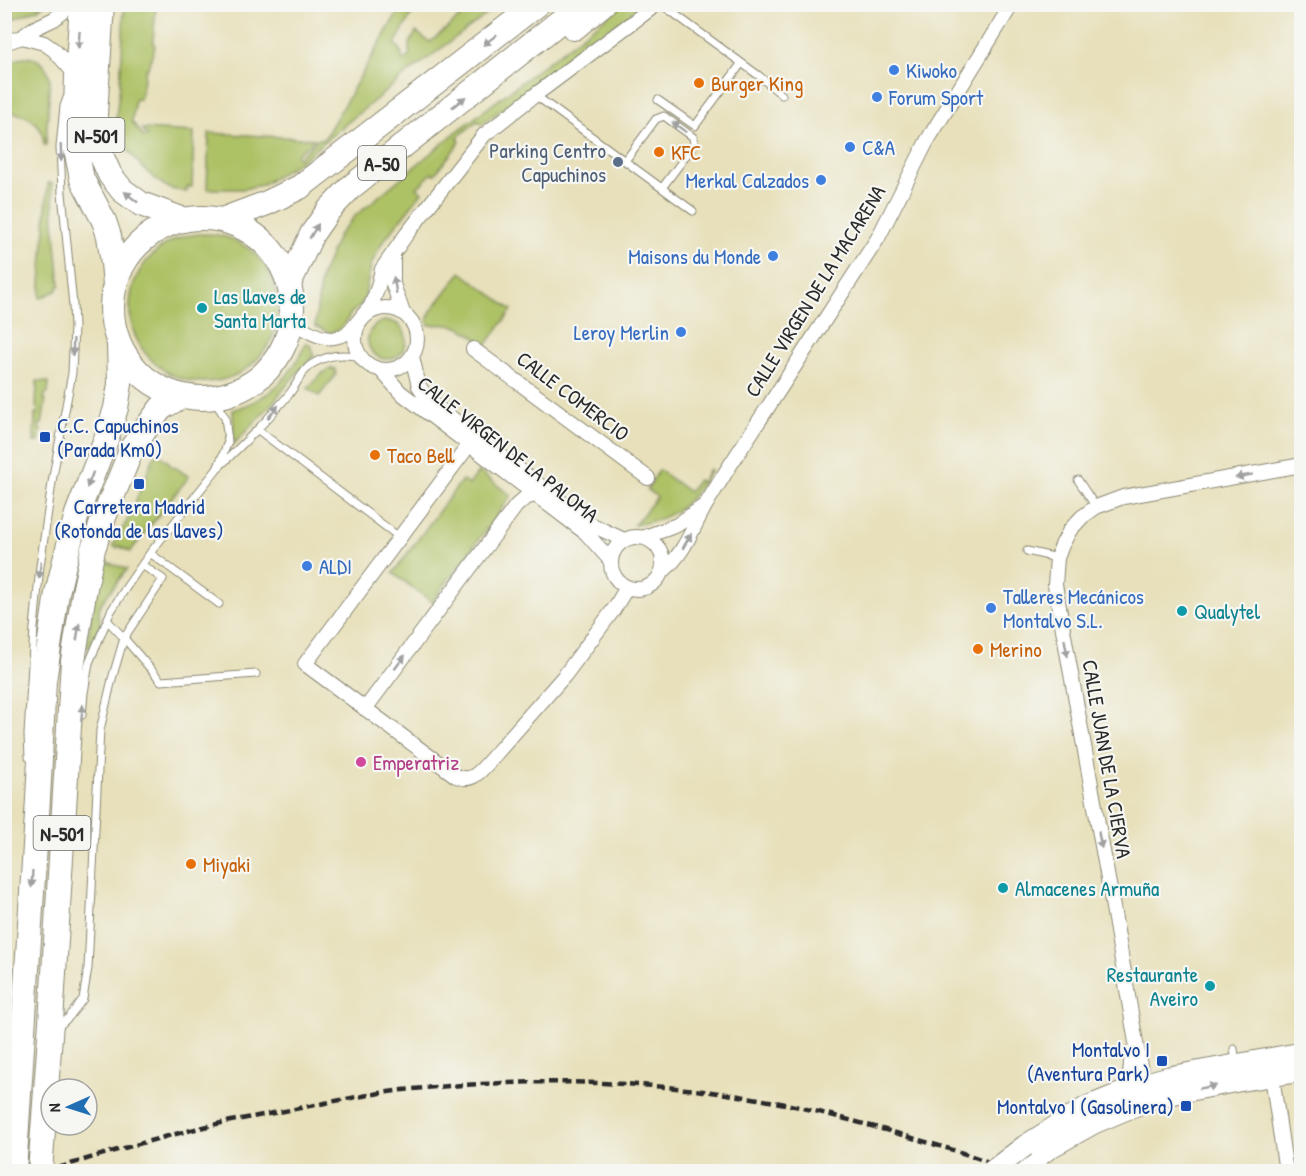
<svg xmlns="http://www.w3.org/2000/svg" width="1306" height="1176" font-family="'Patrick Hand',sans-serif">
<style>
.green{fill:#adc165;stroke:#6c7648;stroke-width:1.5}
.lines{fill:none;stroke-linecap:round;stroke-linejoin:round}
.lane-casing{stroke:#898672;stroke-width:9}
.street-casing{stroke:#898672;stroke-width:16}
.primary-casing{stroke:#898672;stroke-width:23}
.highway-casing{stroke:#898672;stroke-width:26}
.lane{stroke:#fff;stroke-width:7}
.street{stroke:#fff;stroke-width:14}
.primary{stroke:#fff;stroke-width:21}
.highway{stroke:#fff;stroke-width:24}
.rail{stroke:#2b2b2b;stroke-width:4.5;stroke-dasharray:9 4.5;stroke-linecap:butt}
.primary-bridge-casing{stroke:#898672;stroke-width:23;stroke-linecap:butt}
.primary-bridge{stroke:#fff;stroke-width:21}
.oneway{fill:#a0a0a0}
.shop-dot{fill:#3f7fe0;stroke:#f6f6f2;stroke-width:2}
.food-dot{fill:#e8710a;stroke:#f6f6f2;stroke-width:2}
.service-dot{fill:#5c6f8a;stroke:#f6f6f2;stroke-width:2}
.culture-dot{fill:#0f9aa8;stroke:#f6f6f2;stroke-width:2}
.transit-dot{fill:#1a4fb4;stroke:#f6f6f2;stroke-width:2}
.hotel-dot{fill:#d1479c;stroke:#f6f6f2;stroke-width:2}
.labels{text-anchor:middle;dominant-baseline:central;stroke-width:4.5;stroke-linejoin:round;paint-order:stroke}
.shield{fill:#f6f6f2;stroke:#686867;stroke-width:1.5}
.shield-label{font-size:20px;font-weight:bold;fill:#2b2b2b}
.shop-label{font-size:21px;fill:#366cbe;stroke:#f6f6f2;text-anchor:start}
.food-label{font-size:21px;fill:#c56008;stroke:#f6f6f2;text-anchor:start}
.service-label{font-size:21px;fill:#4e5e75;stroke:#f6f6f2;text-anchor:end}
.street-label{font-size:21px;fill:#2b2b2b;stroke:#f6f6f2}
.culture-label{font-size:21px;fill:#0d838f;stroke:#f6f6f2;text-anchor:start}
.transit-label{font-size:21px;fill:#164399;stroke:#f6f6f2;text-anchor:end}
.hotel-label{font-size:21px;fill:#b23c85;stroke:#f6f6f2;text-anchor:start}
</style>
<rect width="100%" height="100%" fill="#f6f6f2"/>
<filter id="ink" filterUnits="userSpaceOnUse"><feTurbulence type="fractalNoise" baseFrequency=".0167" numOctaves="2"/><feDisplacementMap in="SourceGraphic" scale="12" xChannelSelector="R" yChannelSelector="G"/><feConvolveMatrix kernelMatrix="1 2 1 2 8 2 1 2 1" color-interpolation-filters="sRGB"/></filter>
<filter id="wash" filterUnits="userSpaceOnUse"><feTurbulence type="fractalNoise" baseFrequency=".008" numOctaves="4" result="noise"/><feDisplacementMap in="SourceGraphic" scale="24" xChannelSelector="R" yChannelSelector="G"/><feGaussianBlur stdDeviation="1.35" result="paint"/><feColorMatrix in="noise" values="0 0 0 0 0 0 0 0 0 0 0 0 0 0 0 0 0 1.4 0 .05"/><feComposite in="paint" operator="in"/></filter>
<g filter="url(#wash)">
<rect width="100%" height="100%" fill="#e7e0ba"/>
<path class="green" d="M9,5H44L38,9L11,20Z
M124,5H156L153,41L155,46L148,68L146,69L140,99H135L132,122L144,137L147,136L142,129L194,132L192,187H187V192C181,191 174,190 169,188C149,177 120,148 117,125C115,114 118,104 119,93C122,64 123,34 124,5Z
M402,5H417L395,44L400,49L403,61L410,55C407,46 411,41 416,32L430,42L470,9L443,5H499L403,77L301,161L262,185L243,189H207L209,133L315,139L296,155L298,158L318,139H324Z
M622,5H642L482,124L477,121L458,137L460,142L435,174L432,173L417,188L422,192L382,243L371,265L364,300L359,307L351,313L344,325L338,330L330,333L315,326L321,277L338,236L354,217L455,133Z
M24,57C39,57 47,65 50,79L46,145H44C42,121 28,114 5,111V64Z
M48,183H52L54,222L60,285L56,291L40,298Z
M130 308a74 74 0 1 1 148 0a74 74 0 1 1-148 0Z
M461,272L512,310L486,345C464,329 458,322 429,325L427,320L431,311Z
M368 340a19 19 0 1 1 38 0a19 19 0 1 1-38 0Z
M306,342L310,345L314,356L295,375L271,405L234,444L233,410C270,398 291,379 306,342Z
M333,368L335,369L336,375L319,396L308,388C316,380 322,371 333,368Z
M37,381L49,382L48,393L45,394L44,399H46L42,424H40L39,429L41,430L39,442H34L35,413H38V408L36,407Z
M156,452L170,463L169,464L174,468L175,467L189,477L171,499H169L166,503L167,505L152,524L150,523L146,528L148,529L130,552L119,546L117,548L113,546L129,517Z
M709,469L711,470C689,504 676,519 634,525L640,518L657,497L647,489L659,470L689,492L698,480L702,482Z
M479,471L511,496L432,602L393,573L462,480L469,485Z
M101,560L127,569L102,602L99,609L100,625L89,648L86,647Z"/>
</g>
<g filter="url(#ink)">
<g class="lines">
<defs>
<path id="lane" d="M661,4L758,75L782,95
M535,95L693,211
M658,100L695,126L741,64
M4,128L8,136L4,137
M625,161L656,119L664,116L693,137L694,145L662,188
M291,317C309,328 333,347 350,326C357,318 361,311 369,304
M291,325C317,340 329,349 357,331
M258,430L399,537
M219,467C244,443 268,420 290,393C297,384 302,370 312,364C328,354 344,353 361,357
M1078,480L1096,507
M1027,551L1057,558
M150,553L219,604
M142,565L163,579L124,638L161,681L256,674
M82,715L84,693L89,663L111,611L127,586L150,553L217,469L228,442L225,417L212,398
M29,757L28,735L34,628L40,566L53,476L72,373L74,327L73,305L62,193L60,147L64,106L67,98
M56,1029L69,1017L83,999L88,968L100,730L112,679L124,638L108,621
M1234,1049L1236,1062"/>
<path id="street" d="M22,37L44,43L54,50L77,76
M4,43L22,37L33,29L54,19L63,12L68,4
M393,255V284L403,313
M355 339a31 31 0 1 1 62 0a31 31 0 1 1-62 0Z
M368,314L378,287L382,269L406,235L484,135L535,95L657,4
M473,349L648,478
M412,357L419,386L428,400L590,524L624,540
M381,370L400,392L586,533L611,561
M469,445L305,664L456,776C470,782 477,775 486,765L565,675L614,609L627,587
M645,537L677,525L704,506
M611 563a26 26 0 1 1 52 0a26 26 0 1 1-52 0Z
M662,572C685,553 691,531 705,506C712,494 720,482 727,470L878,238L927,141L1012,4
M365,709L516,506L525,498L535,495
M1272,1076L1286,1172
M1150,1089L1141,1072L1110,890L1055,585L1057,558L1062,545L1070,530L1082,517L1096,507L1123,497L1302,465
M1123,1092L1130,1075L1132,1051"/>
<path id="primary" d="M1025,1146L1087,1107L1147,1083L1169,1077L1302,1053
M1017,1172L1049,1148L1094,1123L1155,1097L1238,1081L1302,1071"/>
<path id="highway" d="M82,4L77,76L75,144L82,179L104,221L109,236L113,263L115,285
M102,4L95,115L96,138L102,157L110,175L122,190L141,204L184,220
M574,28L603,4
M112 308a90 90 0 1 1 180 0a90 90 0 1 1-180 0Z
M222,220L267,203L300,187L537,4
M289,284L312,234L328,211L351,187L582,4
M14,1172L38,799L44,681L57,593L69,544L77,514L107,437L116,408L120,384L119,343
M40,1172L51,1022L73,661L84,593L93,549L104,517L133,446L161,408L182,396"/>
</defs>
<use href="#lane" class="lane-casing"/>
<use href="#street" class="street-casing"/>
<use href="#primary" class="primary-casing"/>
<use href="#highway" class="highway-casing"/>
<use href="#lane" class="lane"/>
<use href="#street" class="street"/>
<use href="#primary" class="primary"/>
<use href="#highway" class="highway"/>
<path class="rail" d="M45,1172C99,1155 153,1139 208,1126C238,1119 270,1114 300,1108C335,1101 369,1094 403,1090C531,1077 663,1079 790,1105C825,1113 861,1123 896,1133C935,1145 975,1155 1014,1172"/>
<defs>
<path id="primary-bridge" d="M991,1172L1025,1146"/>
</defs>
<use href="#primary-bridge" class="primary-bridge-casing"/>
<use href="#primary-bridge" class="primary-bridge"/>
</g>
<defs><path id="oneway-solid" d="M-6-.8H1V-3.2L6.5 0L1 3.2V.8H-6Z" transform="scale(1.5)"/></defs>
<g class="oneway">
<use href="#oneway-solid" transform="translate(79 40) rotate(94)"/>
<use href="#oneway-solid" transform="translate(490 40) rotate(142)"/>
<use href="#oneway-solid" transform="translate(459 102) rotate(-38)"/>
<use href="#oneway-solid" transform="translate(679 127) rotate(-144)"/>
<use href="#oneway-solid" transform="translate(61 153) rotate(88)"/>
<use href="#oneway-solid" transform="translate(131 197) rotate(-142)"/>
<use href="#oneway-solid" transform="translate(314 231) rotate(-59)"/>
<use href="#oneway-solid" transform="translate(395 285) rotate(-100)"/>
<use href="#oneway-solid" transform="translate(73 347) rotate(93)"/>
<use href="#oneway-solid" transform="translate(273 412) rotate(-50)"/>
<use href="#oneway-solid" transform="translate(1244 476) rotate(170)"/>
<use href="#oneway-solid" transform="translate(90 480) rotate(111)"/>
<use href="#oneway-solid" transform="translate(687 541) rotate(-60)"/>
<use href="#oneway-solid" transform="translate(40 570) rotate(96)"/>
<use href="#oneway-solid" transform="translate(78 632) rotate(-81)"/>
<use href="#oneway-solid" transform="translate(1066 648) rotate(80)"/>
<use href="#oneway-solid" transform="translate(400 662) rotate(-53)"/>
<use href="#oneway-solid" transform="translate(82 713) rotate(-85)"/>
<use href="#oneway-solid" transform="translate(1100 840) rotate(79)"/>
<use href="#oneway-solid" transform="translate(32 879) rotate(93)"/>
<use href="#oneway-solid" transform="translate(1208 1087) rotate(-10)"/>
</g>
</g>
<g class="shop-dot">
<circle cx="894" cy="70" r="6"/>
<circle cx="877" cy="97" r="6"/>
<circle cx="850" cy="147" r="6"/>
<circle cx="821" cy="180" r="6"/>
<circle cx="773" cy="256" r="6"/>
<circle cx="681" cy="332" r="6"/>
<circle cx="307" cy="566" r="6"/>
<circle cx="991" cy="608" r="6"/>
</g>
<g class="food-dot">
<circle cx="699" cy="83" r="6"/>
<circle cx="659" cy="152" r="6"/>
<circle cx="375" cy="455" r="6"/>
<circle cx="978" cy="649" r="6"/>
<circle cx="191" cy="864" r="6"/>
</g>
<circle class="service-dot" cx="618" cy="162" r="6"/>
<g class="culture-dot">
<circle cx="202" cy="308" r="6"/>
<circle cx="1182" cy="611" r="6"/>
<circle cx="1003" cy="888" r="6"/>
<circle cx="1210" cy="986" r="6"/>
</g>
<g class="transit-dot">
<rect x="39" y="431" width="12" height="12" rx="3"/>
<rect x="133" y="478" width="12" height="12" rx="3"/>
<rect x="1156" y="1055" width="12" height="12" rx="3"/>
<rect x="1180" y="1100" width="12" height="12" rx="3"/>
</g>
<circle class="hotel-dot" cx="361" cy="762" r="6"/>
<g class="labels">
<g class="shield">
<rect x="67.5" y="118" width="57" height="34" rx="4.5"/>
<rect x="358" y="146" width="48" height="34" rx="4.5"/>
<rect x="33.5" y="816" width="57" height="34" rx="4.5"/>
</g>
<g class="shield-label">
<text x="96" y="135">N-501</text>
<text x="382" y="163">A-50</text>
<text x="62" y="833">N-501</text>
</g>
<g class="shop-label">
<text x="906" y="70">Kiwoko</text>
<text x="889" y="97">Forum Sport</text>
<text x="862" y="147">C&amp;A</text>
<text x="809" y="180" text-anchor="end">Merkal Calzados</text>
<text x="761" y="256" text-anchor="end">Maisons du Monde</text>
<text x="669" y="332" text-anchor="end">Leroy Merlin</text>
<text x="319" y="566">ALDI</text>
<text x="1003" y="596">Talleres Mecánicos<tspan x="1003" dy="24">Montalvo S.L.</tspan></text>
</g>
<g class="food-label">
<text x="711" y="83">Burger King</text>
<text x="671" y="152">KFC</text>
<text x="387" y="455">Taco Bell</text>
<text x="990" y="649">Merino</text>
<text x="203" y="864">Miyaki</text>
</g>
<g class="service-label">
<text x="606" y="150">Parking Centro<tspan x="606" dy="24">Capuchinos</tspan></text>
</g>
<g class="street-label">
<text transform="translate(815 291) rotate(-58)">CALLE VIRGEN DE LA MACARENA</text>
<text transform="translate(573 396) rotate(37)">CALLE COMERCIO</text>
<text transform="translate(508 449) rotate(38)">CALLE VIRGEN DE LA PALOMA</text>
<text transform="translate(1107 759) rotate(80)">CALLE JUAN DE LA CIERVA</text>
</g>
<g class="culture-label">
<text x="214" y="296">Las llaves de<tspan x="214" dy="24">Santa Marta</tspan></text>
<text x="1194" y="611">Qualytel</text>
<text x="1015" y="888">Almacenes Armuña</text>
<text x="1198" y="974" text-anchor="end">Restaurante<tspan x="1198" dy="24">Aveiro</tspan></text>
</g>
<g class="transit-label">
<text x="57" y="425" text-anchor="start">C.C. Capuchinos<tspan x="57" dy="24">(Parada Km0)</tspan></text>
<text x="139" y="506" text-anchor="middle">Carretera Madrid<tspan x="139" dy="24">(Rotonda de las llaves)</tspan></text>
<text x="1150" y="1049">Montalvo I<tspan x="1150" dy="24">(Aventura Park)</tspan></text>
<text x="1174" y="1106">Montalvo I (Gasolinera)</text>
</g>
<g class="hotel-label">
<text x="373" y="762">Emperatriz</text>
</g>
</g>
<rect width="1306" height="1176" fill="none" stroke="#f6f6f2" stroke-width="24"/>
<g transform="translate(69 1107) rotate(267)"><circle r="28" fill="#f6f6f2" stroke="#a5a5a2" stroke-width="1.5"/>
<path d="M0-4.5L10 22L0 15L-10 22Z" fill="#1f6fb2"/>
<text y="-9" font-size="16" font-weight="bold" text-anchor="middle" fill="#2b2b2b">N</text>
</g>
</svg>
